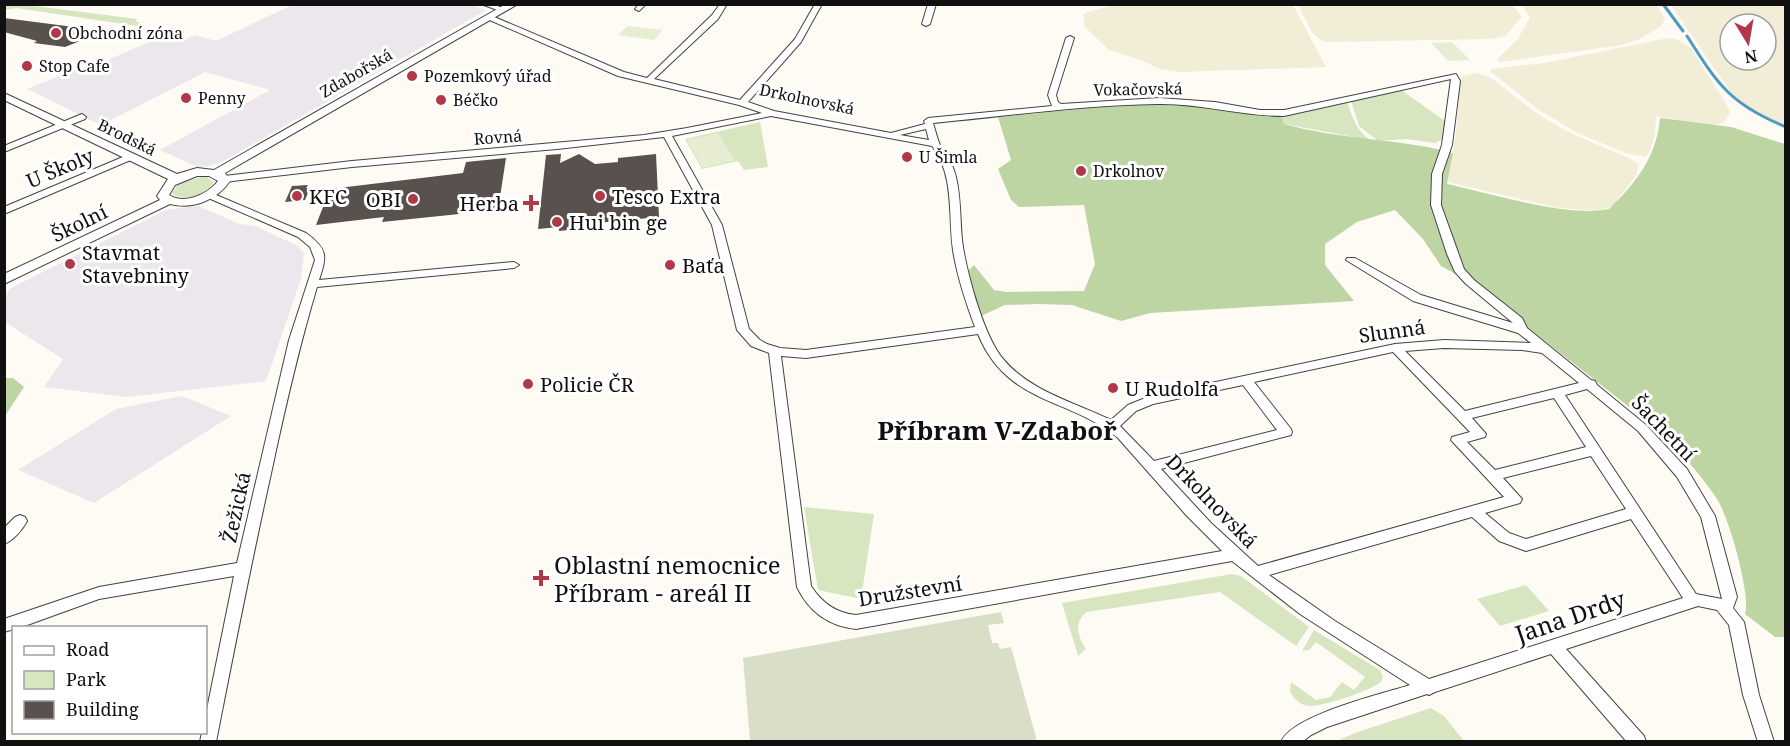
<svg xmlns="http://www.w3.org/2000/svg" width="1790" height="746" font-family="'Noto Serif',serif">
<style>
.industrial{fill:#ece6ed}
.farmland{fill:#f2edd7;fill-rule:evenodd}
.green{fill:#d7e5c1}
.forest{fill:#bdd4a3}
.cemetery{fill:#d9dfc7}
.pitch{fill:#e6edd2}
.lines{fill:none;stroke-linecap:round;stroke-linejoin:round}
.stream{stroke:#4f9abd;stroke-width:3}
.building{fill:#58514e}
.minor-casing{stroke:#434343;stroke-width:2}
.tertiary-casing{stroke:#434343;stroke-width:2}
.minor{fill:#fff;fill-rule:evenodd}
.tertiary{fill:#fff;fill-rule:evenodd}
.poi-dot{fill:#b03848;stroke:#fff;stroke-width:2}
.labels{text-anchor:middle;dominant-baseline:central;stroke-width:6;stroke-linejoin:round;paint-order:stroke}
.far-poi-label{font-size:16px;fill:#101010;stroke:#fff;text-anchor:start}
.far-street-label{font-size:16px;fill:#101010;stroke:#fff}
.street-label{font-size:20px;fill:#101010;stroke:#fff}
.poi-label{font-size:20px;fill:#101010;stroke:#fff;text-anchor:start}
.near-poi-label{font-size:24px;fill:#101010;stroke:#fff;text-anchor:start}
.near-street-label{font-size:24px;fill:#101010;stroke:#fff}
.district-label{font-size:26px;font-weight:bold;fill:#101010;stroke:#fff}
</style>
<rect width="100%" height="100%" fill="#fefbf5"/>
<path class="industrial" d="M469,4L486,10L220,163L200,168L160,150L270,90L205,72L101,125L27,89L82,67L87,69L163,36L182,41L195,35L216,41L292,5Z
M198,206L240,224L255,226L296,245L304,253L301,279L266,381L127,397L44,387L63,359L5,322V296L11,288L166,210Z
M182,396L231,416L94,503L18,470L116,409Z"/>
<path class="farmland" d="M1120,4L1293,5L1326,67L1180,72L1160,69L1138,59L1109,50L1085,27L1083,15L1087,12Z
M1298,5H1512L1522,17L1505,36L1491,39L1324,42L1313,34Z
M1522,5H1657L1665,19L1661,26L1640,39L1622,45L1500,62L1497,59L1517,40L1530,18Z
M1671,5H1785V124L1751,112L1738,103ZM1730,24H1766V60H1730Z
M1668,38L1676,39L1690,47L1731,112L1723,123L1713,125L1693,124L1656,116L1655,134L1649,153L1645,157L1626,153L1579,134L1539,110L1491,72V69L1499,68L1545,63Z
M1476,73L1490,77L1535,112L1564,130L1635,161L1639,164L1637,174L1613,206L1600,211L1559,208L1452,183L1448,180L1456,134L1460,81L1462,76Z"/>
<path class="green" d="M5,4L27,5L137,19L136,22L145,23L137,26L16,8L5,10Z
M1400,89L1445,121L1444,139L1435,143L1407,139L1378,141L1359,126L1351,101Z
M1347,101C1352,117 1356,130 1370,140L1284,124L1282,114Z
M760,122L768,167L744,170L738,161L702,169L685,139Z
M205,176L214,182C207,195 184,203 172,193L179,183Z
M804,507L874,514L861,599L818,590Z
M1232,574L1241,576L1309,627L1296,646L1220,592L1087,612C1073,622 1078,637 1086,649L1078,656L1062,603Z
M1526,585L1549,611L1500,626L1477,599Z
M1314,630L1380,670L1383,677L1381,682C1367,692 1325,706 1308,706C1300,705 1293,698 1290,691L1291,682L1316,700L1330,697L1342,682L1354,690L1365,677L1316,642L1309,650L1302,651Z
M1431,708L1444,716L1464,741H1337L1355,733Z"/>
<path class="forest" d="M1130,104L1190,105L1282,116L1284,124C1340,140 1398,138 1453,153L1447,184C1490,193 1568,218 1609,209C1636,183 1657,156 1660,118L1731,127L1785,144V637H1775L1745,614C1751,594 1729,518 1717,499C1701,475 1681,453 1661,432L1470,282L1441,266L1423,239L1395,210L1357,222L1325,244V265L1354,301L1150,313L1121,321L1072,305L1038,304L1005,305L981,316L966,273L974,265L994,290L1006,292L1084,291L1095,264L1084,205L1019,207L1011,200L998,169L1011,160L998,117Z
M5,378H13L24,387L5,416Z"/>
<path class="cemetery" d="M1001,612L1004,623L988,625L992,643H998L1000,649L1011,647L1037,741H750L743,658Z"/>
<path class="pitch" d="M628,26L663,30L654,40L618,35Z
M1452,42L1470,60L1448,61L1431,43Z
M718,133L735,160L703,168L687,140Z"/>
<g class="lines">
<path class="stream" d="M1663,4L1683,31
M1687,36C1718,85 1730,104 1786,127"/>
</g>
<path class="building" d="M4,18L105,31L65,47L34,43L37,41L4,32Z
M561,154L560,163L579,154L595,164L618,162V158L656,154L659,217L577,225V229L559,231V227L538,229L546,155Z
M506,158L498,210L382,222L384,217L316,225L330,189L463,173L466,162Z
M308,185L306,188H310L305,200L285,202L292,186Z"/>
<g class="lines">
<defs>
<path id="minor" d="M481,4H493L507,10L503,12Z
M639,4H646L639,11L635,9Z
M720,4H727L718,19L654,79L740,100L795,39L815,4H822L801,42L748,102L774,111L891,133L925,124L924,121L928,118L1052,106L1048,95L1066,38L1070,36L1074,38L1056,95L1058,102L1061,104L1159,98L1215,102L1260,110H1284L1456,74L1460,81L1452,145L1442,174L1441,205L1464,269L1474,280L1522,318L1527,328L1591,380L1595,381L1597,385L1646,425L1687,469L1715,516L1737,597L1733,608L1744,622L1759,695L1774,742H1758L1743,695L1729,625L1717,610L1698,606L1566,649L1644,736L1646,742H1627L1551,654L1435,692L1429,695L1427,694L1327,727L1311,735L1302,742H1281C1292,715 1382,694 1410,685L1300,614L1232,561L856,629C829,626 809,612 797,587L769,353L751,346L737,330L712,225L664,137L557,149L352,167L224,182L219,179L224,176L352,161L644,135L687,128L762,113L739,105L618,76L485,18L492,16L624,72L647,78L712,15ZM1451,79L1442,145L1432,174L1431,205L1447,254L1455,272L1466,284L1513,323L1421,295L1355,258H1347L1346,260L1413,301L1518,333L1531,343L1444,340L1395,344L1150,396L1128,405L1111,420C1076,403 1030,391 1004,360C984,338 966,271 962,240C960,219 961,198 956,177C953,164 947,156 940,145C937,138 935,129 933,123C1008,116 1082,105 1157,104C1200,103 1241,116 1284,116ZM771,116L932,146C955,176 948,215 953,250C957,276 966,303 975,327L806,350L780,348L767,344L760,340L749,329L722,225L672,136ZM926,129L929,140L900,135ZM978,334C1007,405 1069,397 1118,438L1187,516L1222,551L856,615C836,613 822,603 811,586L781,356L806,358ZM1444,348L1522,350L1542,353L1579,383L1465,411L1405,351ZM1393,352L1470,432L1452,437L1451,440L1504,497L1258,566L1211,523L1161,469L1291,435L1292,432L1291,429L1254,382ZM1243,385L1277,430L1154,461L1120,426L1136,411L1153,404ZM1587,389L1638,431L1677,477L1701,517L1722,599L1696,594L1565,395ZM1554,398L1586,447L1495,470L1467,442L1485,437L1486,434L1472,418ZM1591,456L1626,509L1526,539L1509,533L1485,513L1520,503L1522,499L1503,478ZM1472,517L1499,541L1526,551L1631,519L1683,598L1429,679L1335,621L1269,575Z
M928,4H936L930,24L926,26L922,24Z
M82,114L86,117L85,119L4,152V146Z
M130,154L133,155V159L4,214V207Z
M209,192L306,233C328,249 327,256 319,280L514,262L519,265L514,268L317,287C299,347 285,408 272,469C252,559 234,650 216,742H200L202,732H206V714L234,576L99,599L19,628H14V629L4,632V619L99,587L237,563L289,340L315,260L310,247L298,237L206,197V193Z
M20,515L25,517L27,521C23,529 13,541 4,544V528L15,517Z"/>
<path id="tertiary" d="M506,4H518L225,173L230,181C217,200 193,210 170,204L4,284V274L160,200L157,196L168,179L4,100V93L177,174L197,168L214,170ZM197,176H209L218,181C208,194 185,205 169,195L175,185Z"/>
</defs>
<use href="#minor" class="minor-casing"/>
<use href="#tertiary" class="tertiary-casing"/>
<use href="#minor" class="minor"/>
<use href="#tertiary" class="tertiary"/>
</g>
<g class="poi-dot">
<circle cx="56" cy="33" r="6"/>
<circle cx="27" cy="66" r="6"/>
<circle cx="412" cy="76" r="6"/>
<circle cx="186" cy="98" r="6"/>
<circle cx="441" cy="100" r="6"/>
<circle cx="907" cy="157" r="6"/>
<circle cx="1081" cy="171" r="6"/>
<circle cx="297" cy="196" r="6"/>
<circle cx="600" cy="196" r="6"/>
<circle cx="413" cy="199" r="6"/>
<path d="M528 194h6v6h6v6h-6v6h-6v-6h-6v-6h6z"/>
<circle cx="557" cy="222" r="6"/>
<circle cx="70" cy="264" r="6"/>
<circle cx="670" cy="265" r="6"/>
<circle cx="528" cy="384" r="6"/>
<circle cx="1113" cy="388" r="6"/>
<path d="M538 569h6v6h6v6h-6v6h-6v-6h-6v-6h6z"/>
</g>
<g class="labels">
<g class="far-poi-label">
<text x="68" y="33">Obchodní zóna</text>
<text x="39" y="66">Stop Cafe</text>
<text x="424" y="76">Pozemkový úřad</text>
<text x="198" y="98">Penny</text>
<text x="453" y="100">Béčko</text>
<text x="919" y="157">U Šimla</text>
<text x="1093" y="171">Drkolnov</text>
</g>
<g class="far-street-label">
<text transform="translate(356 73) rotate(-30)">Zdabořská</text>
<text transform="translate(1138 89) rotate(-1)">Vokačovská</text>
<text transform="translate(807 99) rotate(12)">Drkolnovská</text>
<text transform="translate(127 137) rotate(26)">Brodská</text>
<text transform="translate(498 137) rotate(-4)">Rovná</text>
</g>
<g class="street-label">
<text transform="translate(60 168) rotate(-23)">U Školy</text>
<text transform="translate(79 223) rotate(-26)">Školní</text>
<text transform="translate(1392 331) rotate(-8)">Slunná</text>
<text transform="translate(1664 428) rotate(46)">Šachetní</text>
<text transform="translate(1212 501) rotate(46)">Drkolnovská</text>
<text transform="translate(236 507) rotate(-78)">Žežická</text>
<text transform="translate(910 591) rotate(-9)">Družstevní</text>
</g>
<g class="poi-label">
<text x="309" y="196">KFC</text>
<text x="612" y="196">Tesco Extra</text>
<text x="401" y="199" text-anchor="end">OBI</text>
<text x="519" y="203" text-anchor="end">Herba</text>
<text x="569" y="222">Hui bin ge</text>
<text x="82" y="252">Stavmat<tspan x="82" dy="23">Stavebniny</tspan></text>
<text x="682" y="265">Baťa</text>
<text x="540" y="384">Policie ČR</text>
<text x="1125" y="388">U Rudolfa</text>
</g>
<g class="near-poi-label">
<text x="554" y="564">Oblastní nemocnice<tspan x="554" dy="28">Příbram - areál II</tspan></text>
</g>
<g class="near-street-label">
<text transform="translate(1570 616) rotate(-19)">Jana Drdy</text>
</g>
<g class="district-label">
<text x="997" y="430">Příbram V-Zdaboř</text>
</g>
</g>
<rect width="1790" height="746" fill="none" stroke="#101010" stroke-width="12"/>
<rect x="12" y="626" width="195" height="108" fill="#ffffff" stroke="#9f9f9f" stroke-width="1.5"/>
<rect x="24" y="646" width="30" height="9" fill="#ffffff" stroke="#9f9f9f" stroke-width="1.5"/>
<text x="66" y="656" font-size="18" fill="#101010">Road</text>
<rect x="24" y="671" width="30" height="18" fill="#d7e5c1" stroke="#9f9f9f" stroke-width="1.5"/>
<text x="66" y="686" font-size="18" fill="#101010">Park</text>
<rect x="24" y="701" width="30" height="18" fill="#58514e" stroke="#9f9f9f" stroke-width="1.5"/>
<text x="66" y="716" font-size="18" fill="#101010">Building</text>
<g transform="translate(1748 42) rotate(169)"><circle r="28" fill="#ffffff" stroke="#9f9f9f" stroke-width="1.5"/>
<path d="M0-4.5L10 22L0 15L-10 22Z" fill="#b03848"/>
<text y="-9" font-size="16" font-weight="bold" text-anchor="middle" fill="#101010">N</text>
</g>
</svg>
